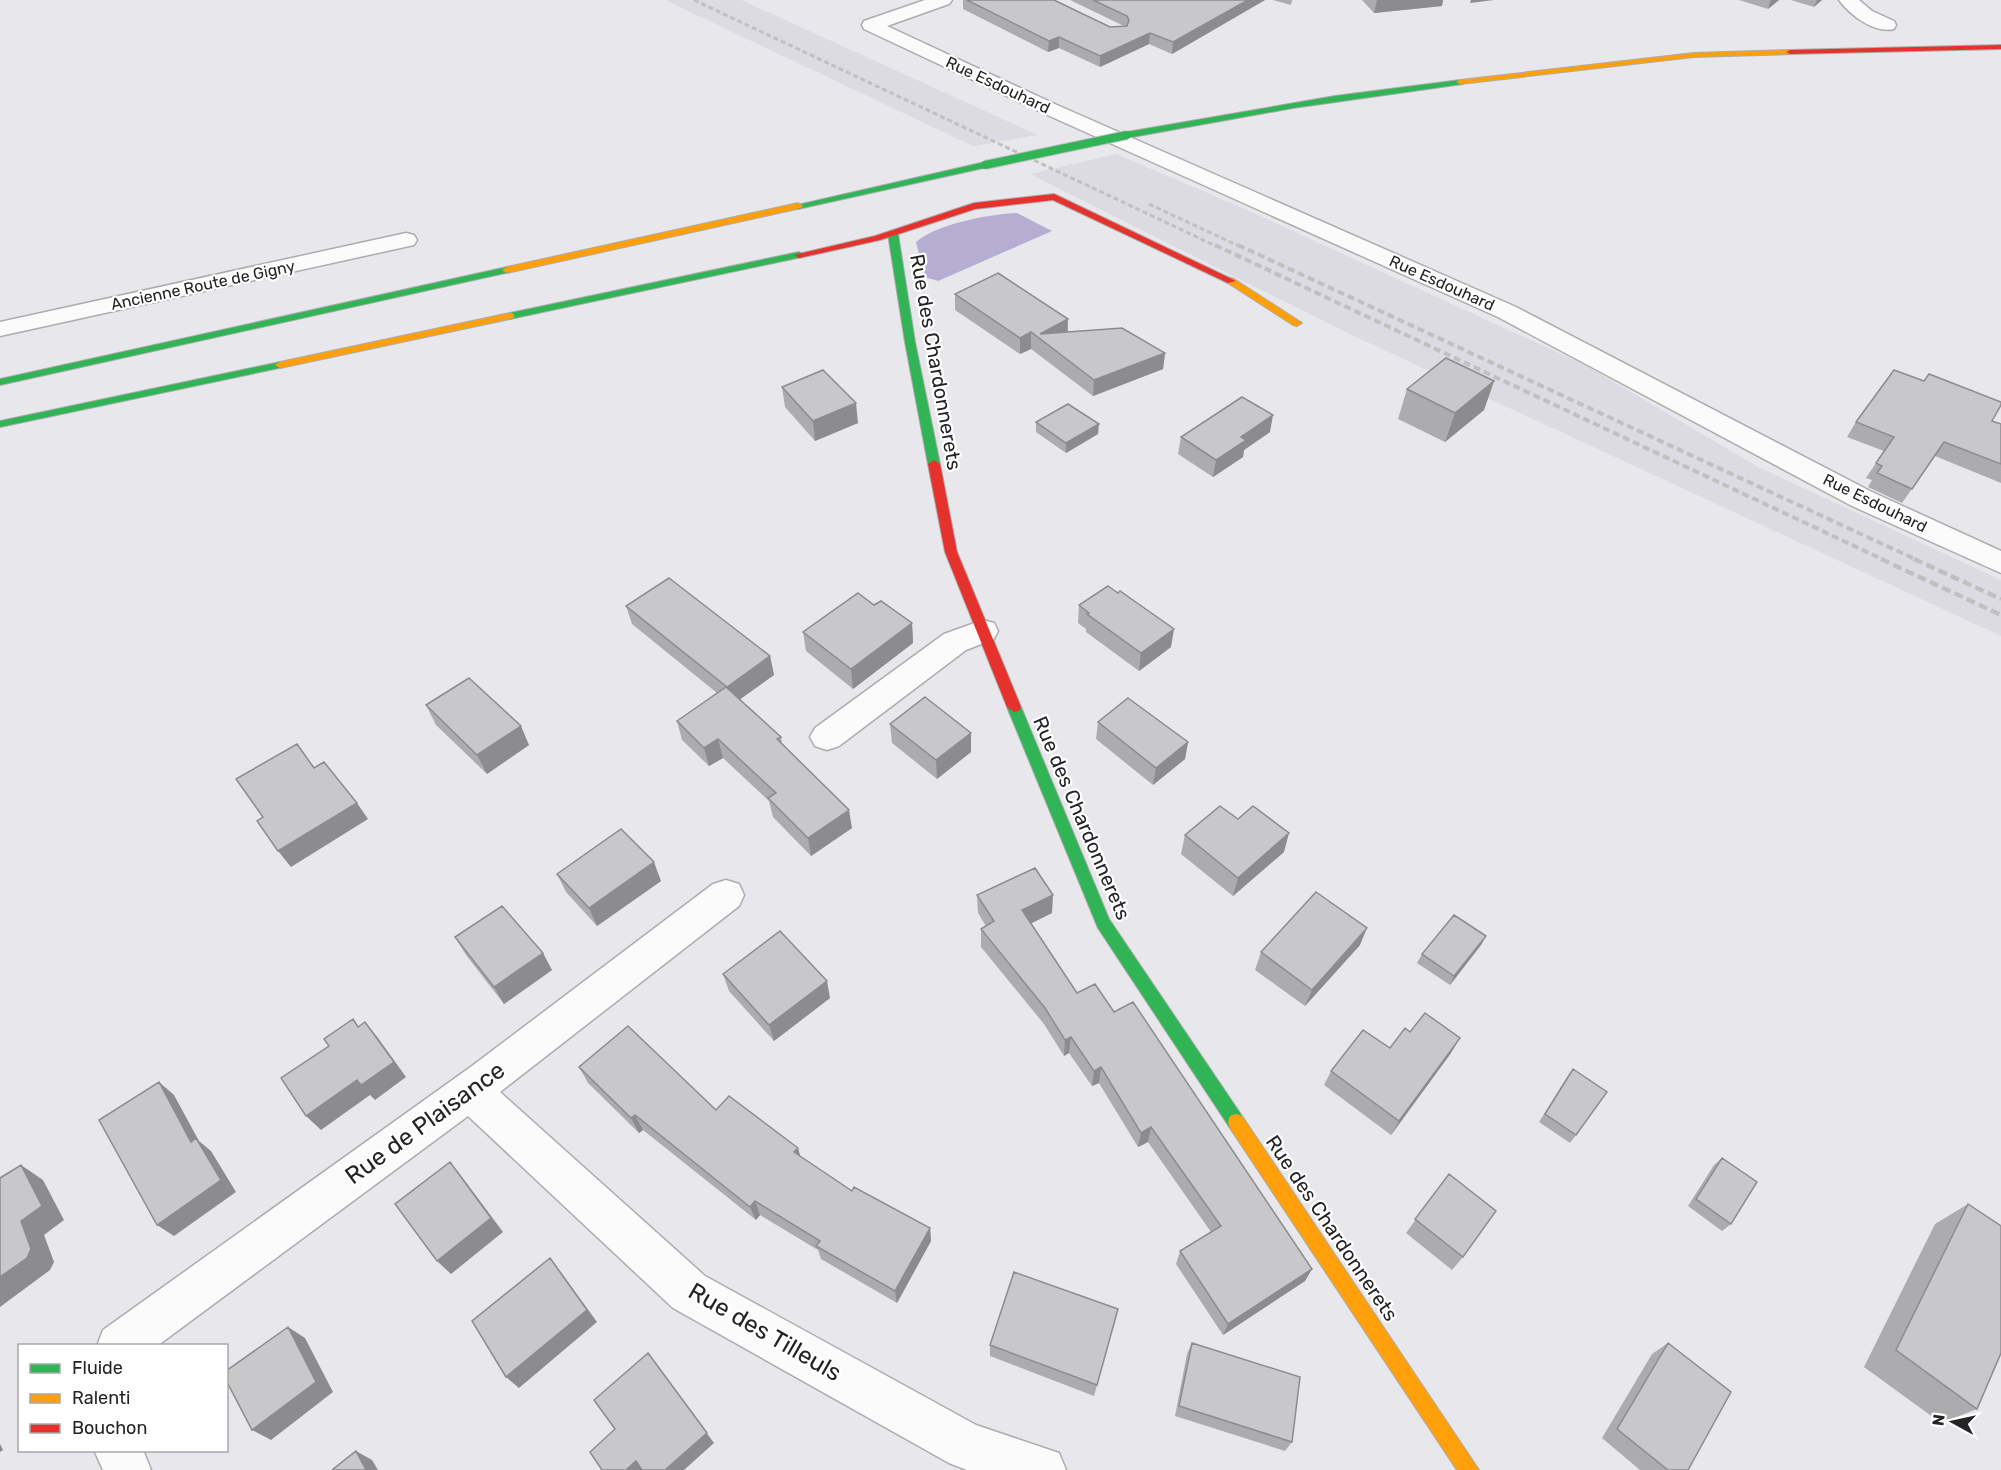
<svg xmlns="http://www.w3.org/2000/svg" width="2001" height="1470" font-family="Rubik,sans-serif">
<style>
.built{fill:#dcdae3}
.water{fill:#b5add2}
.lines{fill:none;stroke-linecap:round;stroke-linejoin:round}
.street-casing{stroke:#acacae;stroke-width:3}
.fast-casing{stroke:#acacae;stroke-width:2}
.slow-casing{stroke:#acacae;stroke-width:2}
.jam-casing{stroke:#acacae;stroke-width:2}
.street{fill:#fcfbfc;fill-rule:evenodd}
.fast{fill:#30b455;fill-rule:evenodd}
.slow{fill:#ff9f0a;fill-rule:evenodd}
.jam{fill:#e5322d;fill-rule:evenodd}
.rail-far2{stroke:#c0c0c1;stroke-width:3;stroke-dasharray:5 3;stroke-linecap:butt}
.rail-far1{stroke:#c0c0c1;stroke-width:4;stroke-dasharray:7 4;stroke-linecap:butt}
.rail{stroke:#c0c0c1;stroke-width:4.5;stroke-dasharray:9 4.5;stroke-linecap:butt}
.fast-bridge-casing{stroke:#c3c2c4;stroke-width:10;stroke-linecap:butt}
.fast-bridge{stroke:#30b455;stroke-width:8}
.wall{fill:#acacaf}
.shaded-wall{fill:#8c8c8e}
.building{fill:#c8c8cb;stroke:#8c8c8e;stroke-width:1.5}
.labels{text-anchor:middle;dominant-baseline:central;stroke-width:4.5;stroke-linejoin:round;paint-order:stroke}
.far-street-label{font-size:16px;fill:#242326;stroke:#fff}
.street-label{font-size:20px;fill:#242326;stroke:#fff}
.near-street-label{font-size:24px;fill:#242326;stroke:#fff}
</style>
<rect width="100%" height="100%" fill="#e8e7eb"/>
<path class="built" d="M665,0H741L1038,135L973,146Z
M1116,154L1247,210L1585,365L1760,468L2001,580V636L1337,328L1030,174Z"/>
<path class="water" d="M1017,213L1052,231L938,281L925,277L916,242C936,224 990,214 1017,213Z"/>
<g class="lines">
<defs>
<path id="street" d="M925,0H952L949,4L887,26L1057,105L1516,307L1872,492L2001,551V573L1852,506L1498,317L1043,113L864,29L862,25L864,21Z
M1839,0H1859L1872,11L1894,21L1896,25L1894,29C1875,34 1850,15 1839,0Z
M406,233L414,235L417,240L414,245L0,336V322Z
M983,620L994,623L998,631L994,639L966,650L839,746L827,750L815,746L810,737L815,728L944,634Z
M726,880L739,884L744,895L739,906L500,1092L705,1276L976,1425L1059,1453L1066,1470H967L949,1463L673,1308L468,1116L157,1346H97L103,1330L472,1066L713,884Z
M94,1450H143L151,1470H103Z"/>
<path id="fast" d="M1460,80L1464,82L1463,84L1293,108L1127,138L1123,135L1127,132L1335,96Z
M985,162L989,165L988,167L798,209L793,206Z
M893,231L898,234L915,342L940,464L934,468L928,464L905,342L888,234Z
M799,252L804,255L802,257L510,319L505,316L510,313Z
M507,267L512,270L510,272L0,385V379Z
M280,362L284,363V367L0,427V421Z
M1014,702L1021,707L1109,919L1242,1116L1244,1122L1242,1128L1236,1130L1230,1128L1098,928L1007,707Z"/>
<path id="slow" d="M1790,50H1793V54L1694,57L1460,84L1456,82L1460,80L1694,53Z
M798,203L803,206L801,208L507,273L502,270L507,267Z
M1231,278L1234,279L1302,323L1297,326L1293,325L1228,283L1226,281Z
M510,313L514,314V318L280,368L275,365L280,362Z
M1236,1114L1242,1116L1479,1470H1457L1230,1128L1228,1122L1230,1116Z"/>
<path id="jam" d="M2001,45V49L1790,54L1786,52L1790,50Z
M1054,194L1236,281L1228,283L1053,200L975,209L880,240L799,258L794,255L875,236L974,203Z
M934,460L940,464L957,552L1021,707L1019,711L1014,712L1007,707L945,552L928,464Z"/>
</defs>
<use href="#street" class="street-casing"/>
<use href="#fast" class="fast-casing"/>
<use href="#slow" class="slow-casing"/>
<use href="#jam" class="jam-casing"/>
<use href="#street" class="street"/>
<use href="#fast" class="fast"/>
<use href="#slow" class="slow"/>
<use href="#jam" class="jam"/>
<path class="rail-far2" d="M694,0L1218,247
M1149,204L1241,247"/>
<path class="rail-far1" d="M1215,245L1884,560
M1238,245L1917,560"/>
<path class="rail" d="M1881,559L2001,615
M1914,559L2001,599"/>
<defs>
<path id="fast-bridge" d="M985,165L1127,135"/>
</defs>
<use href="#fast-bridge" class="fast-bridge-casing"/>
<use href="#fast-bridge" class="fast-bridge"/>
</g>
<path class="wall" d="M963,0H1054L1110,27L1124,26L1070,0H1265L1172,54L1149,44L1100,67L1059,48L1048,52L963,9Z
M1273,0H1292L1291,5Z
M1362,0H1443L1442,6L1374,13Z
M1739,0H1779L1768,9Z
M1791,0H1822L1814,7Z
M955,294L1068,319V332L1165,353L1163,369L1093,396L1031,349L1020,354L955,310Z
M1494,381L1484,410L1445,442L1398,419L1407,389Z
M782,387L858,423L815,441L785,407Z
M1992,421L2001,424V483L1935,456L1902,503L1868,487L1872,480L1866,478L1884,451L1847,437L1856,422Z
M1036,422L1098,434L1066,453L1036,432Z
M1270,432L1244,450L1243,457L1213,477L1178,454L1181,437Z
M874,605L912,623L913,643L853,689L806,651L803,632Z
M1079,605L1171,647L1139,671L1086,632V629L1078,623Z
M626,606L770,656L774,675L740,699L781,737L782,743L852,828L811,856L773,817L769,801L723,758L709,766L682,740L677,721L717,693L632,624Z
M426,705L529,745L487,774L436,725Z
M1098,722L1188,742L1185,759L1153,785L1096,739Z
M890,724L971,733V752L937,779L892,743Z
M1185,835L1284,852L1233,896L1181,854Z
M557,874L661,881L597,926L566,892Z
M977,895L1052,913L1031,923L1077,993L1114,1012L1312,1269L1305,1281L1223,1335L1176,1264L1180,1251L1211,1232L1148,1142L1138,1147L1099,1083L1092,1086L1069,1053L1064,1056L1044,1024L981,947V929L986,926L978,913Z
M1486,936L1481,945L1450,985L1417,963L1422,954Z
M455,937L552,970L504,1004L466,955Z
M1360,945L1305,1006L1255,970L1261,952Z
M723,974L830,998L774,1041L729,991Z
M1410,1032L1451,1053L1391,1135L1324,1085L1331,1071L1390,1048Z
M579,1067L716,1110L798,1148L800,1156L852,1191L930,1228L931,1241L897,1303L821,1259L818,1250L760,1215L756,1220L643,1130L639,1133L588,1083Z
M1573,1069L1576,1135L1570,1143L1539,1122L1567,1077Z
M1722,1158L1731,1224L1722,1231L1688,1206L1714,1165Z
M1449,1174L1463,1257L1452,1270L1406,1233Z
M1968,1204L1977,1409L1941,1423L1864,1367L1935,1224Z
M1118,1309L1094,1396L990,1356V1345Z
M1192,1343L1292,1442L1285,1451L1175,1416L1187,1354Z
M1668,1343L1688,1470H1640L1602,1438L1652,1354Z"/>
<path class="shaded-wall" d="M1248,0H1265L1172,54L1173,42Z
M1377,0H1443L1442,6L1374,13Z
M1471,0H1494L1470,3Z
M1771,0H1779L1768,9Z
M1817,0H1822L1814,7Z
M1150,33L1149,44L1100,67V56Z
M1059,37V48L1048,52L1049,41Z
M1068,319L1067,335L1040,334Z
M1031,332V349L1020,354V338Z
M1165,353L1163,369L1093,396L1094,380Z
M1494,381L1484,410L1445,442L1455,413Z
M856,403L858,423L815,441L813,421Z
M1273,415L1270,432L1244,450L1243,457L1213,477L1216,460L1241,437Z
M1099,424L1098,434L1066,453V443Z
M912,623L913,643L853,689L851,669Z
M1174,629L1171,647L1139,671L1141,653Z
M770,656L774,675L732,705L727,687Z
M521,726L529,745L487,774L477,755Z
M971,733V752L937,779L936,760Z
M718,739L723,758L709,766L704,748Z
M1188,742L1185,759L1153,785L1156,768Z
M357,803L368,819L291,867L278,851Z
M849,810L852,828L811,856L808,838Z
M1289,833L1284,852L1233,896L1238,878Z
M654,862L661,881L597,926L589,908Z
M1053,895L1052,913L1022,928V910Z
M1367,928L1360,945L1305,1006L1312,990Z
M1486,936L1481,945L1450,985L1454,976Z
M543,953L552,970L504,1004L494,987Z
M827,981L830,998L774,1041L769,1025Z
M365,1022L378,1038L406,1077L375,1100L370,1095L321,1130L306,1116Z
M1071,1037L1069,1053L1064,1056L1065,1040Z
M1460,1038L1451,1053L1391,1135L1399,1121Z
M1101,1067L1099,1083L1092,1086L1094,1071Z
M159,1082L174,1095L199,1141L211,1151L236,1192L174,1236L157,1225L191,1142Z
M635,1115L643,1130L639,1133L631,1118Z
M1151,1127L1148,1142L1138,1147L1141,1133Z
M798,1148L802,1163L794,1152Z
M450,1162L462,1177L503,1232L451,1274L437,1261Z
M21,1165L43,1180L64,1220L44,1235L54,1262L50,1270L0,1307V1277L21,1221Z
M755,1201L760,1215L756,1220L750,1207Z
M930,1228L931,1241L897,1303L895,1291Z
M550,1258L560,1271L597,1322L519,1388L506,1377Z
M1312,1269L1305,1281L1223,1335L1228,1324Z
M288,1327L305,1338L333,1392L271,1440L252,1430Z
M648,1353L714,1443L684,1470H665Z
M0,1444L3,1450L0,1452Z
M356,1451L372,1460L378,1470H366Z
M636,1461L645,1470H626Z"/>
<path class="building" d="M967,0H1054L1110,27L1127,26L1129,20L1127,16L1093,0H1248L1173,42L1150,33L1100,56L1059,37L1049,41Z
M998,273L1068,319L1040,334L1122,328L1165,353L1094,380L1031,332L1020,338L955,294Z
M1446,358L1494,381L1455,413L1407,389Z
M823,370L856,403L813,421L782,387Z
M1894,370L1924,381L1929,374L2001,402V405L1992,421L2001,424V464L1944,442L1912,489L1877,473L1882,466L1876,463L1894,437L1856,422Z
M1242,397L1273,415L1241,437L1246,440L1216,460L1181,437Z
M1068,404L1099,424L1066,443L1036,422Z
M669,578L770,656L727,687L626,606Z
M1108,586L1118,593L1120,591L1174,629L1141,653L1087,614L1089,613L1079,605Z
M858,593L874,605L881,601L912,623L851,669L803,632Z
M469,678L521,726L477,755L426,705Z
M726,687L781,737L777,739L849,810L808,838L768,798L776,793L718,739L704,748L677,721Z
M925,697L971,733L936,760L890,724Z
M1128,698L1188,742L1156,768L1098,722Z
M297,744L314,768L324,762L357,803L278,851L257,821L263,817L236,779Z
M1220,806L1238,819L1253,806L1289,833L1238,878L1185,835Z
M621,829L654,862L589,908L557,874Z
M1035,868L1053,895L1022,910L1077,993L1095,984L1114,1012L1133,1002L1312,1269L1228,1324L1180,1251L1221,1226L1151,1127L1141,1133L1101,1067L1094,1071L1071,1037L1065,1040L1045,1008L981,929L994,921L977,895Z
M1316,892L1367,928L1312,990L1261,952Z
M502,906L543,953L494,987L455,937Z
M1454,915L1486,936L1454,976L1422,954Z
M780,931L827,981L769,1025L723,974Z
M1425,1013L1460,1038L1399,1121L1331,1071L1363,1030L1390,1048L1405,1028L1410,1032Z
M353,1019L358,1027L365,1022L394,1062L361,1085L357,1080L306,1116L281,1078L329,1046L324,1039Z
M628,1026L716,1110L729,1096L798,1148L794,1152L852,1191L854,1187L930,1228L895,1291L816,1246L820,1241L755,1201L750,1207L635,1115L631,1118L579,1067Z
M1573,1069L1607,1092L1576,1135L1545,1114Z
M159,1082L191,1142L196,1138L221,1180L157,1225L99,1120Z
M1722,1158L1757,1182L1731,1224L1696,1199Z
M450,1162L491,1218L437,1261L395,1204Z
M21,1165L42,1206L21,1221L31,1249L27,1258L0,1277V1178Z
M1449,1174L1496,1211L1463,1257L1415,1219Z
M1968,1204L2001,1226V1353L1977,1409L1896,1350Z
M550,1258L587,1310L506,1377L472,1321Z
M1014,1272L1118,1309L1097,1385L990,1345Z
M288,1327L316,1382L252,1430L226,1380V1371Z
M1192,1343L1300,1377L1292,1442L1179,1406Z
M1668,1343L1731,1392L1688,1470H1668L1617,1429Z
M648,1353L707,1433L665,1470H642L636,1461L626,1470H602L590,1452L615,1429L594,1400Z
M356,1451L366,1470H332Z"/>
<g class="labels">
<g class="far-street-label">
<text transform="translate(998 85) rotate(25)">Rue Esdouhard</text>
<text transform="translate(1442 283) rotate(24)">Rue Esdouhard</text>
<text transform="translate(203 285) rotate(-12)">Ancienne Route de Gigny</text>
<text transform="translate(1875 503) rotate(26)">Rue Esdouhard</text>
</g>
<g class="street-label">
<text transform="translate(936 362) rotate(80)">Rue des Chardonnerets</text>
<text transform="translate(1082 818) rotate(67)">Rue des Chardonnerets</text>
<text transform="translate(1332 1228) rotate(56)">Rue des Chardonnerets</text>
</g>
<g class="near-street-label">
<text transform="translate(425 1123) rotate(-36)">Rue de Plaisance</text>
<text transform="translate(765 1332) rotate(30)">Rue des Tilleuls</text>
</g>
</g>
<rect x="18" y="1344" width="210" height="108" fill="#ffffff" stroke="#a7a7a8" stroke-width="1.5"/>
<rect x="30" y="1364" width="30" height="9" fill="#30b455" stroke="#a7a7a8" stroke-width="1.5"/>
<text x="72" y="1374" font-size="18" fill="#242326">Fluide</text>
<rect x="30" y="1394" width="30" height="9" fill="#ff9f0a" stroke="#a7a7a8" stroke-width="1.5"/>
<text x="72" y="1404" font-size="18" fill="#242326">Ralenti</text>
<rect x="30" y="1424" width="30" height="9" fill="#e5322d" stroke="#a7a7a8" stroke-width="1.5"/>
<text x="72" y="1434" font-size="18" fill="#242326">Bouchon</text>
<g transform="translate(1953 1422) rotate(278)" stroke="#ffffff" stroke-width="4.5" paint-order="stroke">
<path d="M0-4.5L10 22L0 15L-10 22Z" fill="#242326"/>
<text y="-9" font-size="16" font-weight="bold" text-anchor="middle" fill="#242326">N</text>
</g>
</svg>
